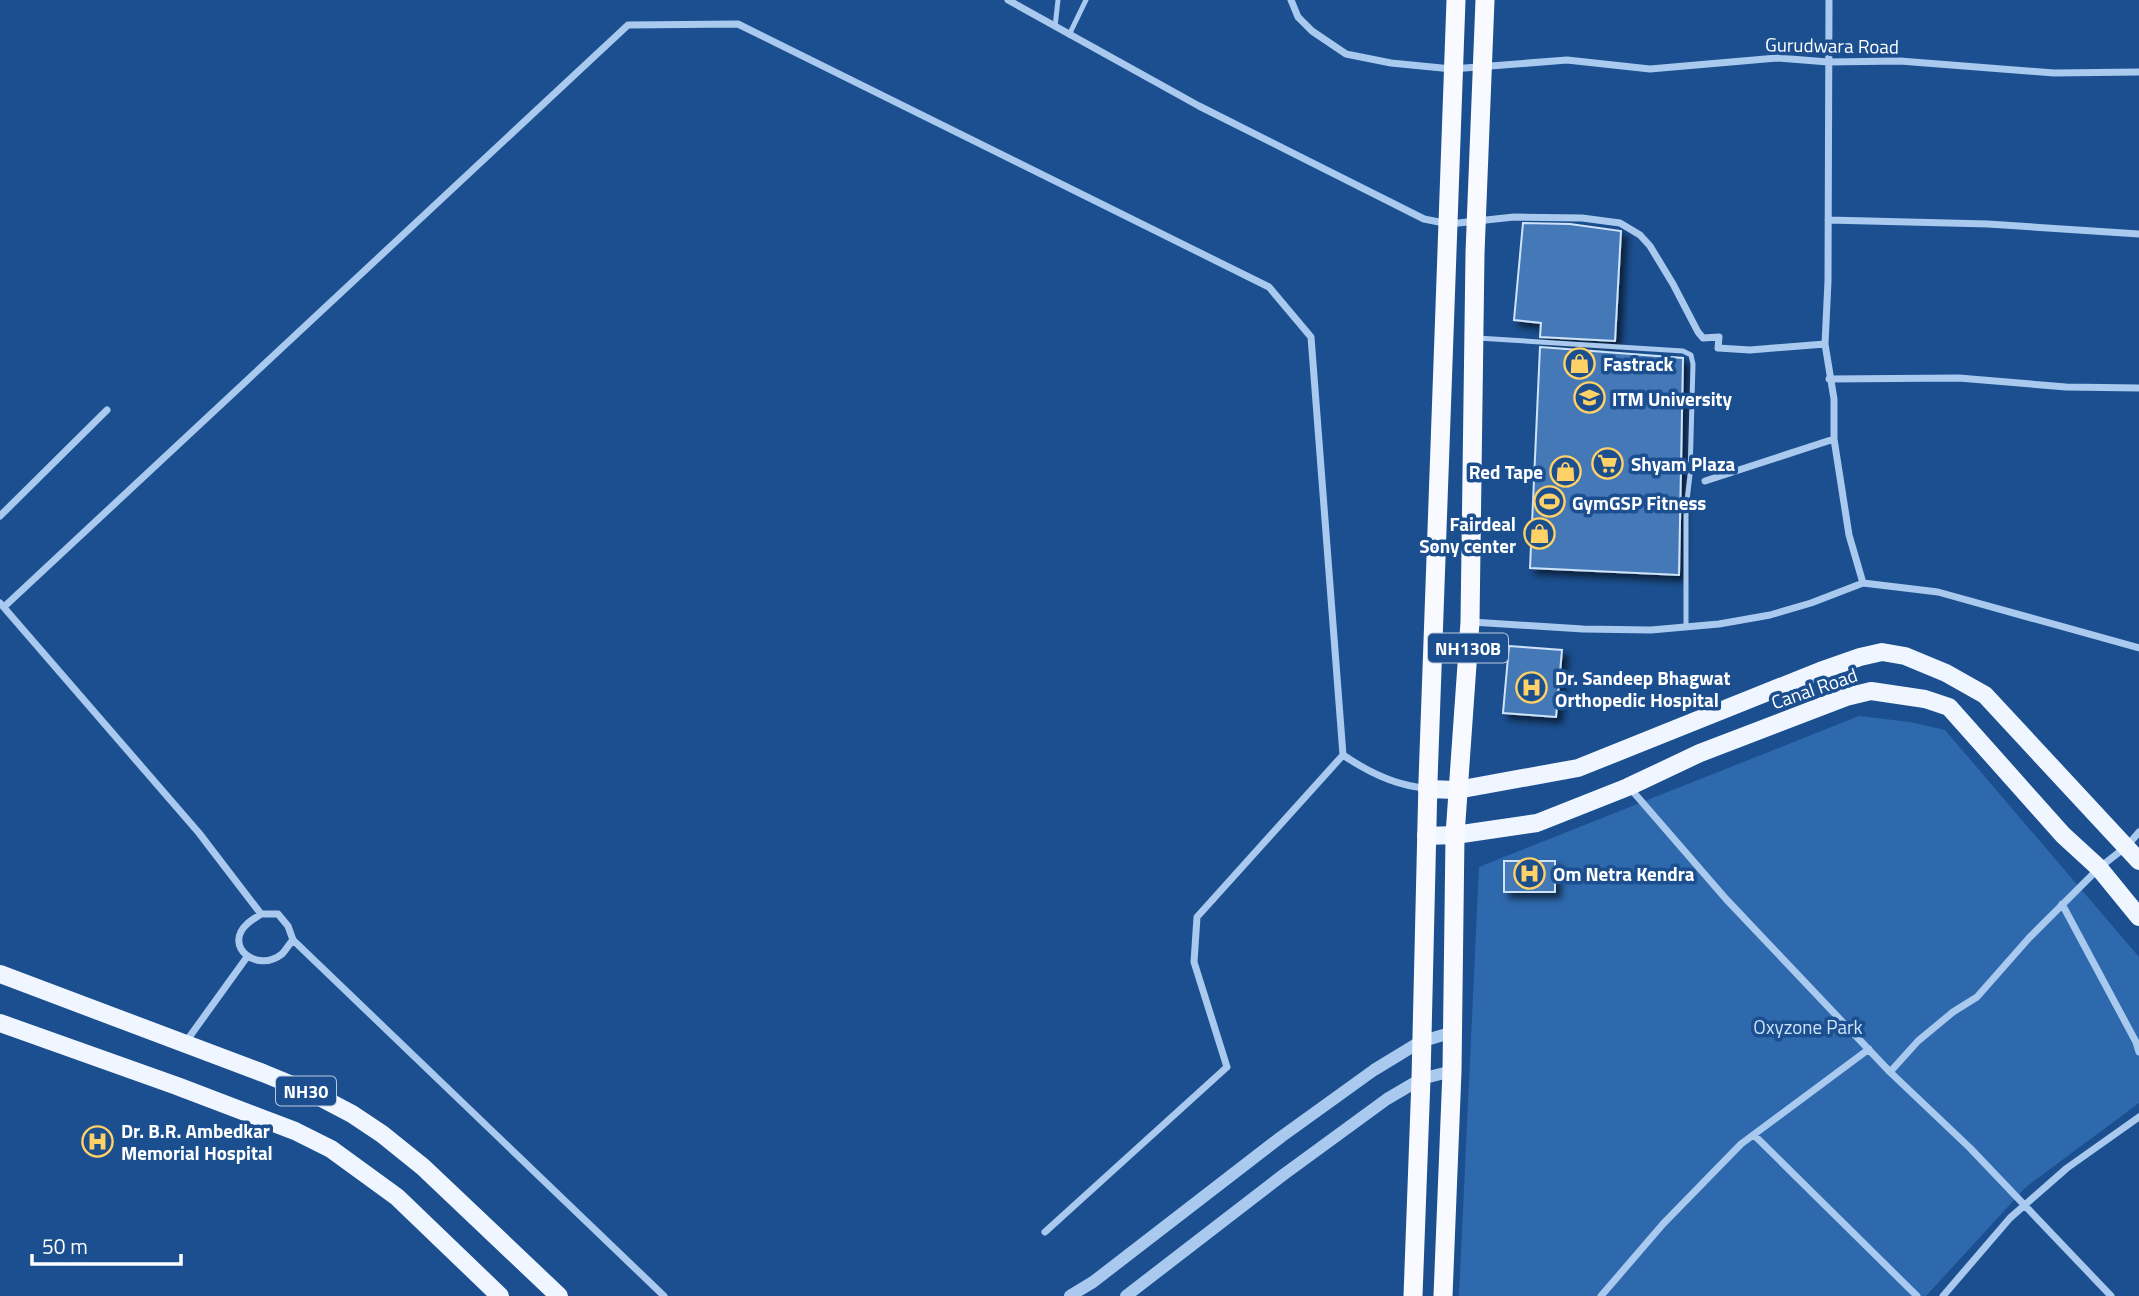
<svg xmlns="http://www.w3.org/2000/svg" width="2139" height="1296" font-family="'Titillium Web',sans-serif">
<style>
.green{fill:#2e69ad}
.building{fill:#4478b7;stroke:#cfe3fa;stroke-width:2;filter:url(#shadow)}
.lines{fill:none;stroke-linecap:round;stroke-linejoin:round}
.service{stroke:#a9c9ee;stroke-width:5}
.minor{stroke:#a9c9ee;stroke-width:7}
.tertiary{stroke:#a9c9ee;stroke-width:12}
.primary{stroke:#f0f6ff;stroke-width:18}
.trunk{stroke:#f8faff;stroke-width:19}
.labels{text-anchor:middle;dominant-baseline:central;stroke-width:7;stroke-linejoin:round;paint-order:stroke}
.shield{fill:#1b4f8f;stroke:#bbcadd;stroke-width:2}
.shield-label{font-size:18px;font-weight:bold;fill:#fff}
.street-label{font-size:19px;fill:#fff;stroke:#1b4f8f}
.poi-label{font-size:19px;font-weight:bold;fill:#fff;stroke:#1b4f8f;text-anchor:start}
.park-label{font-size:19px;fill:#cfe3fa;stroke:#1b4f8f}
</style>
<defs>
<filter id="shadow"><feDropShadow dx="5.5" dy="5.5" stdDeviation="3.5" flood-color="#0009"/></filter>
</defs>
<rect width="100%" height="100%" fill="#1b4f8f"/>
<path class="green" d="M1859,716L1910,722L1945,730L2139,957V1103L2026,1187L1926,1296H1459L1479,867Z"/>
<path class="building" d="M1523,223L1570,224L1621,231L1615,341L1540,337L1541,323L1514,320Z
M1540,347L1683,358L1679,575L1530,568Z
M1509,646L1562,650L1556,717L1503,713Z
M1504,861H1555V892H1504Z"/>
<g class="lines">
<path class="service" d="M1055,27L1058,0
M1069,35L1086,0
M1477,338L1683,351L1691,355L1693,364L1690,475L1686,509V626"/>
<path class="minor" d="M1008,0L1199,106L1424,219L1449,224L1514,217L1582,218L1620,223L1640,235L1650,246L1673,284L1698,332L1703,338L1719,337L1718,348L1750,350L1825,344
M1291,0L1298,17L1312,31L1346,54L1391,63L1452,69L1567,60L1650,69L1777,58L1828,62L1900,61L2054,73L2139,72
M1829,0L1828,281L1825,344L1834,399V439L1849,535L1863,583
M1828,220L1988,224L2139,234
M1829,379L1959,378L2066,387L2139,388
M1705,481L1834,439
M0,516L107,410
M0,603L199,833L261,914
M5,606L628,25L738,24L1269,287L1311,337L1343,755L1197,917L1194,962L1227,1067L1045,1232
M1472,622L1583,629L1651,630L1719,624L1770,615L1811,603L1863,583L1938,592L2139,648
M1343,755C1368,772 1396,786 1426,788
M1629,787L1726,899L1890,1072L1970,1148L2111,1296
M2062,904L2136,1042L2139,1052
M261,914H278L288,926L293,940C289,944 286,950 282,954C257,974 223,946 247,924C251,920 257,917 261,914Z
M293,940L664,1296
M185,1043L247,957
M1890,1072L1918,1041L1953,1012L1977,997L2029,938L2099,868L2127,846L2139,832
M1754,1135L1917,1296
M1601,1296L1663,1224L1741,1144L1869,1049
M1943,1296L2010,1218L2067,1168L2139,1117"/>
<path class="tertiary" d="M1070,1296L1093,1282L1281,1137L1374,1070L1420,1042L1453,1032
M1126,1296L1283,1175L1387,1099L1421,1079L1452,1071"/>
<path class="primary" d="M1427,789L1457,790L1578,768L1820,671L1860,657L1882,652L1905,656L1946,673L1985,695L2139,861
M1426,836L1455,835L1537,823L1628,787L1700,753L1846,697L1871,691L1925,699L1949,707L2063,835L2099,868L2139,917
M0,974L263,1073L314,1094L352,1114L382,1134L423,1167L559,1296
M0,1023L177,1086L295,1131L331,1149L397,1197L500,1296"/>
<path class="trunk" d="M1413,1296L1421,1079L1428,781L1456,0
M1443,1296L1452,1071L1455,835L1470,622L1475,253L1485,0"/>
</g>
<defs>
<symbol id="shop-ring" viewBox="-11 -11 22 22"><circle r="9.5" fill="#1b4f8f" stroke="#ffd166" stroke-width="1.5"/><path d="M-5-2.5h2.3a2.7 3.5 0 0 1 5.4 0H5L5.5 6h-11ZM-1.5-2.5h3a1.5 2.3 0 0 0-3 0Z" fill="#ffd166"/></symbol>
<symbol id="university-ring" viewBox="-11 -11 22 22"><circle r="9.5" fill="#1b4f8f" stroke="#ffd166" stroke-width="1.5"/><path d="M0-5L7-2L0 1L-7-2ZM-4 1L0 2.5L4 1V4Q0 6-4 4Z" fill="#ffd166"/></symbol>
<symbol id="supermarket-ring" viewBox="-11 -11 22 22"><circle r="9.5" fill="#1b4f8f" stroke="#ffd166" stroke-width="1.5"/><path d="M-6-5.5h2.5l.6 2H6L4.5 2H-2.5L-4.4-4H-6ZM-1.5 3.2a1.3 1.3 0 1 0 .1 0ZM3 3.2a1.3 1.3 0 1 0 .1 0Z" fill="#ffd166"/></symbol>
<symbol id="stadium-ring" viewBox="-11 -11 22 22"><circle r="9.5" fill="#1b4f8f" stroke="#ffd166" stroke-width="1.5"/><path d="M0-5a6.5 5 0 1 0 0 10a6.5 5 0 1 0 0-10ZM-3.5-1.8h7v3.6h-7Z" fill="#ffd166"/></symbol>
<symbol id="hospital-ring" viewBox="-11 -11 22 22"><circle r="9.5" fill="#1b4f8f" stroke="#ffd166" stroke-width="1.5"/><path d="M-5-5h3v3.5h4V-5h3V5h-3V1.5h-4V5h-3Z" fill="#ffd166"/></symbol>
</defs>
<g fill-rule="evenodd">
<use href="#shop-ring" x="1562" y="346" width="35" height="35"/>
<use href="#university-ring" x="1572" y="380" width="35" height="35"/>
<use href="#supermarket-ring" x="1590" y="446" width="35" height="35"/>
<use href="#shop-ring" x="1548" y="454" width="35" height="35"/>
<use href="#stadium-ring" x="1532" y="484" width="35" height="35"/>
<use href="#shop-ring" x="1522" y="516" width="35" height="35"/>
<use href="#hospital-ring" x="1514" y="670" width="35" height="35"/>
<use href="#hospital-ring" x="1512" y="856" width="35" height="35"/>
<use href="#hospital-ring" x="80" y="1124" width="35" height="35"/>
</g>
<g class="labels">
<g class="shield">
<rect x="1428" y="633.5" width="80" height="29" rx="5"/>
<rect x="276" y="1076.5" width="60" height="29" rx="5"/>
</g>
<g class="shield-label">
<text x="1468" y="648">NH130B</text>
<text x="306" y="1091">NH30</text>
</g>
<g class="street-label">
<text transform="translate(1832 45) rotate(1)">Gurudwara Road</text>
<text transform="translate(1814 688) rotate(-19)">Canal Road</text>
</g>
<g class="poi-label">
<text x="1603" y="363">Fastrack</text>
<text x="1612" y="398">ITM University</text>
<text x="1631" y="463">Shyam Plaza</text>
<text x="1543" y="471" text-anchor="end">Red Tape</text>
<text x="1572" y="502">GymGSP Fitness</text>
<text x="1516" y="523" text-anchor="end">Fairdeal<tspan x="1516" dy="22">Sony center</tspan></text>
<text x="1555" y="677">Dr. Sandeep Bhagwat<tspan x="1555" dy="22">Orthopedic Hospital</tspan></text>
<text x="1553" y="873">Om Netra Kendra</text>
<text x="121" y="1130">Dr. B.R. Ambedkar<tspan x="121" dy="22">Memorial Hospital</tspan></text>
</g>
<g class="park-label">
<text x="1808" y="1026">Oxyzone Park</text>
</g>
</g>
<path d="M32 1254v10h149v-10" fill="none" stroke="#ffffff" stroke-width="3.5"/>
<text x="42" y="1254" font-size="21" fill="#ffffff" stroke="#1b4f8f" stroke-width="5" paint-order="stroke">50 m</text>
</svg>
